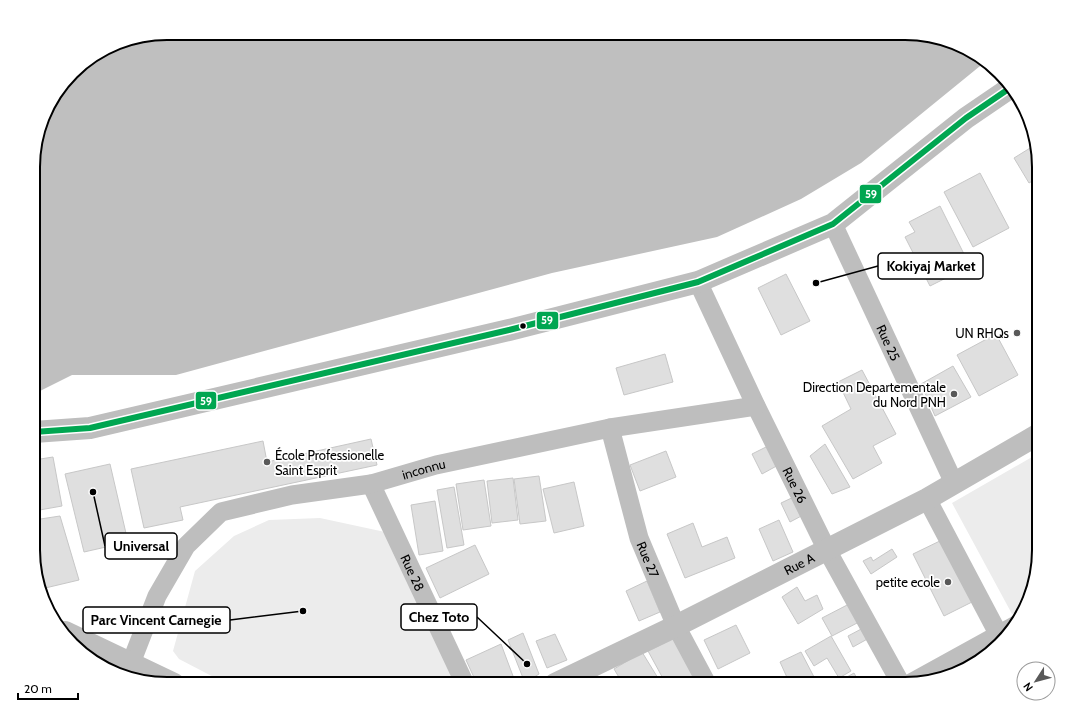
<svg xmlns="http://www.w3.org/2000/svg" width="1072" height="717" font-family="Cabin,sans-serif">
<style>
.green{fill:#ececec}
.water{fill:#bfbfbf}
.building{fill:#dfdfdf;stroke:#c7c7c7}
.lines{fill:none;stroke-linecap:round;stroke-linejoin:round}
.minor{stroke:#bebebe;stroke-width:19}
.tertiary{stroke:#bebebe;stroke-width:22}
.bus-1-casing{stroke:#fff;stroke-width:9}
.bus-1{stroke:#00a651;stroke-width:6}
.bus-dot{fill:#000;stroke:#fff;stroke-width:1.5}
.poi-dot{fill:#595959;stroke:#fff;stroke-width:1.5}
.labels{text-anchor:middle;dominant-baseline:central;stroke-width:3.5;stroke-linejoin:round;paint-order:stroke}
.poi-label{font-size:13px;fill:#000;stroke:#fff;text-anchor:end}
.street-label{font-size:13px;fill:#000;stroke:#fff}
.rim{fill:none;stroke:#000;stroke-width:2}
.leader{fill:none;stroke:#000;stroke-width:1.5}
.callout-dot{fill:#000;stroke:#fff;stroke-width:1.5}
.callout{fill:#fff;stroke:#000;stroke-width:1.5}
.callout-label{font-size:14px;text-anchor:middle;font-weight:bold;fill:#000}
.line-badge{stroke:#fff;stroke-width:1.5}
.badge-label{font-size:11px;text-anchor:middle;font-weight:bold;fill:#fff}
</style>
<rect width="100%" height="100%" fill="#fff"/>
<path class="green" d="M1039,453V558L1021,609L1012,614L952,503Z
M320,518L385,532L456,684H227L179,659L173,651L195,571L234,536L269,520Z"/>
<path class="water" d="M167,33H905C931,37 966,41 985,62L861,163L801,199L717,237L552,273L176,375H72L34,394V150L47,108L79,67L116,43Z"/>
<path class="building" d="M1035,145L1039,159V177L1029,183L1014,158Z
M980,173L1009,228L973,247L944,192Z
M940,206L970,266L930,286L905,237L915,232L909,222Z
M786,274L810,321L781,335L758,288Z
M996,334L1018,375L979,396L957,355Z
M665,354L673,382L624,395L616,368Z
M953,366L971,397L935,416L921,384Z
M862,370L896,434L873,446L882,463L853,479L822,426L851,409L838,382Z
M371,439L377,465L180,507L183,520L144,528L131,469L263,441L267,462Z
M772,444L782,463L762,474L752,454Z
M825,444L850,487L832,494L810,456Z
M666,451L676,477L640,491L630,465Z
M53,457L62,506L34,511V460Z
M110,464L128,542L84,552L65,474Z
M539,476L546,521L520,524L514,479Z
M513,478L518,520L492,523L487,481Z
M484,480L491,526L463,530L456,484Z
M574,482L584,526L554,533L543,489Z
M454,487L464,545L447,548L437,490Z
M798,495L807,513L790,522L781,503Z
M435,501L443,551L419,555L411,505Z
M60,516L79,580L41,589L34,567V520Z
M779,520L793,552L773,561L759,529Z
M693,523L702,547L727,537L735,558L685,578L667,534Z
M946,538L976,600L944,616L913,554Z
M475,545L489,574L440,598L426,568Z
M892,549L897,557L871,574L863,561L871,557L873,561Z
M647,581L660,612L639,621L626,591Z
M797,587L805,601L817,595L823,609L798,624L782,597Z
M851,603L861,621L832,636L822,618Z
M736,625L750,653L718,669L704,640Z
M865,627L871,637L853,647L848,636Z
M523,633L539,674L525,683L508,640Z
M555,634L567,660L547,668L536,641Z
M678,636L702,684H666L648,651Z
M831,636L851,671L839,678L827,658L814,666L805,651Z
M501,644L516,684H477L466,660Z
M642,652L661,683L623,684L614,669Z
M801,652L814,677L800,684H790L780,662Z
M854,673L860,684H842L840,681Z
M599,677L603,684H586Z"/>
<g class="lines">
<g class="minor">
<path id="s1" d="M833,224L954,483"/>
<path id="s2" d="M698,282L756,406L827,550L901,684"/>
<path id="s3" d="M610,428L639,538L676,626L707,684"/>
<path id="s4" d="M371,484L465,684"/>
<path d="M927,499L1001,639"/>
<path id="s5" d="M131,663L157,596L186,546L221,512L292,495L371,484L436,465L610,428L756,406"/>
<path d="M909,684L1016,625"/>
</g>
<g class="tertiary">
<path d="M34,432L90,428L509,330L698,282L833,224L966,118L1010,88"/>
<path d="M65,632L174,684"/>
<path id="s6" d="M555,684L676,626L927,499L1039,434"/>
</g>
<defs>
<path id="bus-1" d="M34,432L90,428L509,330L698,282L833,224L966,118L1010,88"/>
</defs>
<use href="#bus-1" class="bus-1-casing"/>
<use href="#bus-1" class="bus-1"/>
</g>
<circle class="bus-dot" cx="523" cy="326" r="3.5"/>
<g class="poi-dot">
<circle cx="1017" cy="333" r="4"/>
<circle cx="954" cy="394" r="4"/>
<circle cx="267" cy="462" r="4"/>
<circle cx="948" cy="582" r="4"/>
</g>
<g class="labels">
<g class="poi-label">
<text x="1009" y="333">UN RHQs</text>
<text x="946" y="387">Direction Departementale<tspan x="946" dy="15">du Nord PNH</tspan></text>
<text x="275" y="455" text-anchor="start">École Professionelle<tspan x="275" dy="15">Saint Esprit</tspan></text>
<text x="940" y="582">petite ecole</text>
</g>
<g class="street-label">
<text stroke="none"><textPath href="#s1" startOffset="131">Rue 25</textPath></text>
<text stroke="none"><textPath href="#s5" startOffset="386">inconnu</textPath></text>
<text stroke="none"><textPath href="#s2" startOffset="225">Rue 26</textPath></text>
<text stroke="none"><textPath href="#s3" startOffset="137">Rue 27</textPath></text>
<text stroke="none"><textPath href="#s6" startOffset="272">Rue A</textPath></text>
<text stroke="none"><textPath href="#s4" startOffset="98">Rue 28</textPath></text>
</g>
</g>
<path d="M0 0H1072V717H0ZM167 40H905A127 127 0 0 1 1032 167V550A127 127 0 0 1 905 677H167A127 127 0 0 1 40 550V167A127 127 0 0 1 167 40Z" fill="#fff" fill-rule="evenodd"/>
<path class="rim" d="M167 40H905A127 127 0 0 1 1032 167V550A127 127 0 0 1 905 677H167A127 127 0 0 1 40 550V167A127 127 0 0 1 167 40Z"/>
<path class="leader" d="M816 283L878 266M93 492L105 546M527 664L477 617M303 611L230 620"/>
<g class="callout-dot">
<circle cx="816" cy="283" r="4"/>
<circle cx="93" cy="492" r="4"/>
<circle cx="527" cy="664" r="4"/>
<circle cx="303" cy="611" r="4"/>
</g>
<g class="callout">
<rect x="878" y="253" width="105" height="26" rx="4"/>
<rect x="105" y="533" width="72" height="26" rx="4"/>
<rect x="401" y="604" width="76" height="26" rx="4"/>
<rect x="83" y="607" width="147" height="26" rx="4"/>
</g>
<g class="callout-label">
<text x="931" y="271">Kokiyaj Market</text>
<text x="141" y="551">Universal</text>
<text x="439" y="622">Chez Toto</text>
<text x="156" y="625">Parc Vincent Carnegie</text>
</g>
<g class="line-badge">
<rect x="859" y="184" width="23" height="20" rx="4" fill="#00a651"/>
<rect x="536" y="311" width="23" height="19" rx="4" fill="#00a651"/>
<rect x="195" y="391" width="22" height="19" rx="4" fill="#00a651"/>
</g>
<g class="badge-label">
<text x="871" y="198">59</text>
<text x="547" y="324">59</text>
<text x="206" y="405">59</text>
</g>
<g transform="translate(1036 681) rotate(234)"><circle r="19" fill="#ffffff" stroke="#999999"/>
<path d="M0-3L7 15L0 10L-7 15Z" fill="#595959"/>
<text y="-6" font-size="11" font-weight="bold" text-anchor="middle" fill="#000000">N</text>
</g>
<path d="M18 693v6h60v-6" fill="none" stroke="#000000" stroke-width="2"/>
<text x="24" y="693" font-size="12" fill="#000000" stroke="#ffffff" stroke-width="3" paint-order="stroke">20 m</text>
</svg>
